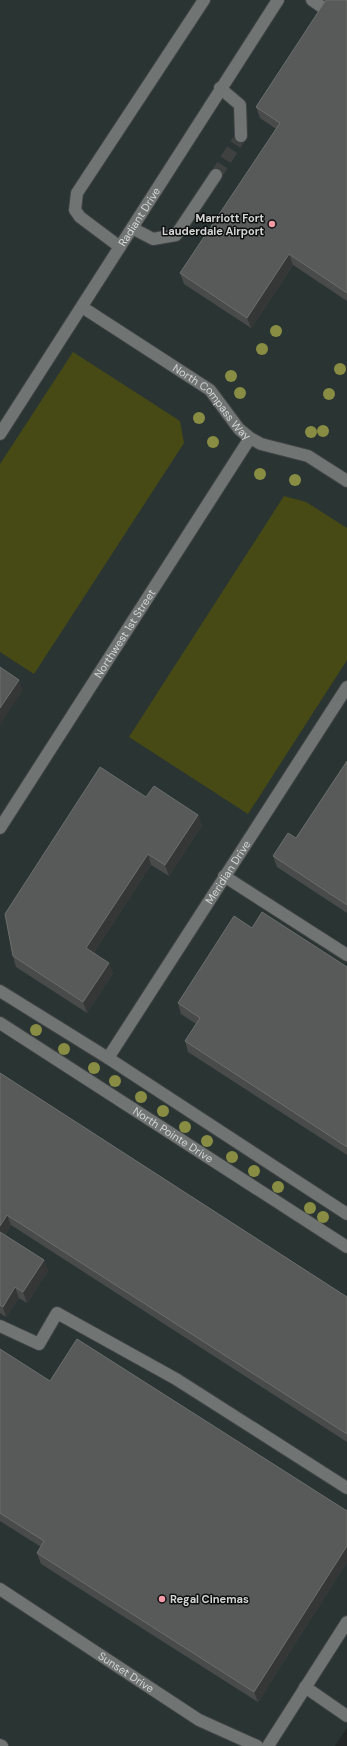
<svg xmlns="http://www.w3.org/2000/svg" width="347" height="1746" font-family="'DM Sans',sans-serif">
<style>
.built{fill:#2a3533}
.green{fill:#474a15}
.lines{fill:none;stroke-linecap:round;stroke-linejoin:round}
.minor-tunnel{stroke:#3e4140;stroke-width:12;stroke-dasharray:12 6;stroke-linecap:butt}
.minor-casing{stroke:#404343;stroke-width:14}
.minor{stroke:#707573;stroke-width:12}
.tree{fill:#888d43}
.wall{fill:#494b4a}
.shaded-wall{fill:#343735}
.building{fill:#585a59;stroke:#6c6e6c}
.poi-dot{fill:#f39aa7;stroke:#0e0f0f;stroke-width:1.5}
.labels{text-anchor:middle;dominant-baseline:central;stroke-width:3;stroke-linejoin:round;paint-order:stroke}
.street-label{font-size:11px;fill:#d4d6d6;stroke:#0e0f0f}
.poi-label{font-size:11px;font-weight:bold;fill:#d4d6d6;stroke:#0e0f0f;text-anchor:end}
</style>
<rect width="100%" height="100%" fill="#232726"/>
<path class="built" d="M0,0H347V1728L335,1746H0Z"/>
<path class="green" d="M73,352L180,421L184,443L34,674L0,652V464Z
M284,496L306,502L347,528V660L248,814L129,737Z"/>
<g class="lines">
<path class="minor-tunnel" d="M216,175L241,136"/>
<defs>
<g id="minor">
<path d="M312,0L325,9L333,6"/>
<path d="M220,88L240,105L241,136"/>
<path d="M132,228L153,239L176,235L216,175"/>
<path d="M120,247L80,217L75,210L77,193L204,0"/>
<path id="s1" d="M82,307L210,390L239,429L250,438L261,444L308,456L347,481"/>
<path id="s2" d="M0,434L278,0"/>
<path id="s3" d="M0,828L250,438"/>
<path d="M224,876L347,955"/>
<path d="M0,991L108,1058L347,1214"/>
<path id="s4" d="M0,1023L347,1247"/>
<path id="s5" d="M108,1058L347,687"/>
<path d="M0,1326L39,1344L57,1313L176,1379L347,1488"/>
<path id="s6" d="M0,1589L199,1720L257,1746"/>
<path d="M305,1687L347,1716"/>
<path d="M0,1745L2,1746"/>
<path d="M268,1746L347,1622"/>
</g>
</defs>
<use href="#minor" class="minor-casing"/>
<use href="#minor" class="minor"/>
</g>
<g class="tree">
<circle cx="276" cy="331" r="6"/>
<circle cx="262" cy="349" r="6"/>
<circle cx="340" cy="369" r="6"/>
<circle cx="231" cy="376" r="6"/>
<circle cx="240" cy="393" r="6"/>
<circle cx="329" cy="394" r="6"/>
<circle cx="199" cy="418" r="6"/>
<circle cx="323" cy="431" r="6"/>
<circle cx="311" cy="432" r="6"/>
<circle cx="213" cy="442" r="6"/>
<circle cx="260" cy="474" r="6"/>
<circle cx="295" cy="480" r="6"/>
<circle cx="36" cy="1030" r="6"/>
<circle cx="64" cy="1049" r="6"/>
<circle cx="94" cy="1068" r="6"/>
<circle cx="115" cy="1081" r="6"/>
<circle cx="141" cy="1097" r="6"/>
<circle cx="163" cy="1111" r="6"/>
<circle cx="185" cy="1127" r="6"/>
<circle cx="207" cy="1141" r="6"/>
<circle cx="232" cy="1157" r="6"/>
<circle cx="254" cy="1171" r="6"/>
<circle cx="278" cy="1187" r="6"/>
<circle cx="310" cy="1208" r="6"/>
<circle cx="323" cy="1217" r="6"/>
</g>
<path class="wall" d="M347,0V301L293,265L251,328L184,284L180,273L276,129L260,118L256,107Z
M347,761V913L277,867L273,856L296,838Z
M146,797L198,815L202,825L169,876L151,865L94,952L113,973L87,1013L16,967L13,956Z
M252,928L347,967V1155L188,1052L185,1041L196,1024L181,1014L178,1003Z
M0,1073L347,1297V1442L11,1225L5,1235L44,1260L48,1271L27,1303L19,1298L6,1317L0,1313Z
M0,1349L50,1381L347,1511V1562L258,1702L41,1564L37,1553L41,1547L0,1521Z"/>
<path class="shaded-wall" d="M289,254L293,265L251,328L247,318Z
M19,680L23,690L0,725V708Z
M198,815L202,825L169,876L165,865Z
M148,854L151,865L90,958L86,948Z
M109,963L113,973L87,1013L83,1002Z
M7,1215L11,1225L1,1241L0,1237V1226Z
M44,1260L48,1271L27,1303L23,1292Z
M15,1287L19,1298L6,1317L3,1307Z
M347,1546V1562L258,1702L254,1692Z"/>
<path class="building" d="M326,0H347V293L289,254L247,318L180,273L280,123L256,107Z
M0,667L19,680L0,708Z
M347,761V905L273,856L288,833L296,838Z
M100,767L146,797L154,786L198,815L165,865L148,854L86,948L109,963L83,1002L13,956L5,914Z
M262,912L347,967V1147L185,1041L200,1018L178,1003L234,916L252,928Z
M0,1073L347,1297V1434L7,1215L0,1226Z
M0,1232L44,1260L23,1292L15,1287L3,1307L0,1305Z
M77,1339L347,1511V1546L254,1692L37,1553L44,1541L0,1513V1349L50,1381Z"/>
<g class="poi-dot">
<circle cx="272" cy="224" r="4"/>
<circle cx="162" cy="1599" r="4"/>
</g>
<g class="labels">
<g class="street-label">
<text stroke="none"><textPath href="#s2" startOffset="258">Radiant Drive</textPath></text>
<text stroke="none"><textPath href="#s1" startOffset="162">North Compass Way</textPath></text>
<text stroke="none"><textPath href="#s3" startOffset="231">Northwest 1st Street</textPath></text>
<text stroke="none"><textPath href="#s5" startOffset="221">Meridian Drive</textPath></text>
<text stroke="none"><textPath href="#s4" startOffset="206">North Pointe Drive</textPath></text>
<text stroke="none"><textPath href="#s6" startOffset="151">Sunset Drive</textPath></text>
</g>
<g class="poi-label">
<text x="264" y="218">Marriott Fort<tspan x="264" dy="13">Lauderdale Airport</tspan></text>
<text x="170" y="1599" text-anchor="start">Regal Cinemas</text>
</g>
</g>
</svg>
